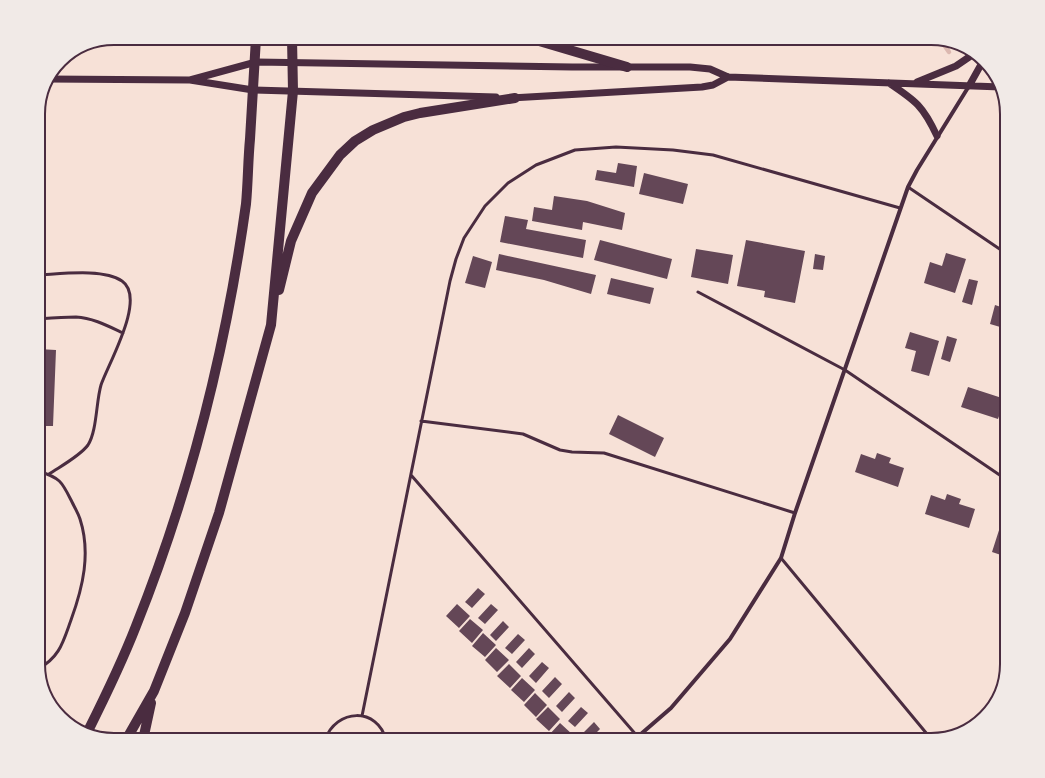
<svg xmlns="http://www.w3.org/2000/svg" width="1045" height="778" font-family="'PT Sans',sans-serif">
<style>
.lines{fill:none;stroke-linecap:round;stroke-linejoin:round}
.stream{stroke:#dcb8b0;stroke-width:4.5}
.building{fill:#644757}
.service{stroke:#4a2c40;stroke-width:3}
.minor{stroke:#4a2c40;stroke-width:4}
.tertiary{stroke:#4a2c40;stroke-width:7}
.primary{stroke:#4a2c40;stroke-width:10}
.rim{fill:none;stroke:#4a2c40;stroke-width:2}
</style>
<rect width="100%" height="100%" fill="#f7e1d7"/>
<g class="lines">
<path class="stream" d="M942,42L949,52"/>
</g>
<path class="building" d="M618,163L637,166L634,187L595,180L597,170L616,173Z
M644,173L688,184L683,204L639,194Z
M554,196L587,201L625,213L622,230L583,222L582,230L532,221L534,207L552,210Z
M505,216L528,220L526,229L586,240L583,258L500,242Z
M600,240L672,259L667,279L594,260Z
M746,240L805,251L795,303L764,297L765,291L737,286Z
M696,249L733,255L728,284L691,277Z
M946,253L966,259L955,293L924,283L930,262L942,266Z
M499,254L596,275L591,294L544,280L496,270Z
M815,254L825,256L823,270L813,269Z
M473,256L492,262L485,288L465,283Z
M611,278L654,288L650,304L607,294Z
M969,279L978,281L972,305L962,302Z
M995,305L1007,309V329L990,324Z
M910,332L939,341L929,376L911,371L916,351L905,348Z
M947,336L957,339L950,362L941,359Z
M38,349L56,350L53,426H38Z
M968,387L1005,399L998,419L961,407Z
M618,415L664,438L655,457L609,434Z
M877,453L891,458L889,463L904,468L898,487L855,472L861,454L875,459Z
M947,494L961,499L959,504L975,509L969,528L925,514L931,495L945,500Z
M1000,527L1007,529V557L992,552Z
M478,588L485,594L472,608L465,602Z
M457,604L470,616L459,628L446,616Z
M491,604L498,610L485,624L478,618Z
M470,619L483,630L472,643L459,631Z
M503,621L509,627L496,641L490,635Z
M483,633L496,645L485,657L472,646Z
M518,634L525,640L512,654L505,648Z
M496,648L509,660L497,672L485,660Z
M529,648L535,654L522,668L516,662Z
M542,662L549,668L536,683L529,676Z
M509,664L521,676L510,688L497,676Z
M555,677L562,684L549,698L542,691Z
M522,678L535,690L524,702L511,690Z
M569,692L575,698L562,712L556,706Z
M535,693L547,705L536,717L524,705Z
M548,707L560,719L549,731L536,719Z
M581,707L588,713L575,727L568,721Z
M594,722L600,729L589,740H584L580,736Z
M560,723L573,735L568,740H554L549,735Z"/>
<g class="lines">
<path class="service" d="M908,187L1007,254
M38,275C60,274 104,268 122,281C147,298 108,364 101,385C96,402 97,431 88,445C80,456 61,466 49,474
M698,292L845,370L1007,480
M38,319C51,318 63,317 76,317C93,318 108,326 123,333
M421,421L523,434L560,450L572,452L604,453L795,513
M411,475L638,737
M781,558L932,740
M38,669C60,657 63,642 71,620C83,587 91,553 80,519C78,513 75,508 72,502C62,482 61,478 38,471
M362,716L450,281L456,259L464,238L485,206L508,183L536,165L575,150L616,147L673,150L713,155L900,208
M325,740C336,708 378,707 386,740"/>
<path class="minor" d="M634,740L671,708L730,639L781,558L795,513L908,187L917,170L969,86"/>
<path class="tertiary" d="M47,79L190,80L253,90L496,97
M190,80L256,62L572,67H690L710,69L728,77L1001,87
M917,82L956,66L975,53
M889,83C916,101 923,106 937,136
M969,86L983,61
M511,98L702,87L713,85L728,77"/>
<path class="primary" d="M529,38L627,67
M279,290L291,241L312,193L340,155L355,141L373,130L404,117L420,113L515,98
M88,731C105,697 122,662 136,626C190,491 226,348 246,204C248,183 248,160 250,139C252,105 254,72 256,38
M126,740L154,691L185,613L219,513L271,325L293,91L292,38
M143,740L151,703"/>
</g>
<path d="M0 0H1045V778H0ZM114 45H931A69 69 0 0 1 1000 114V664A69 69 0 0 1 931 733H114A69 69 0 0 1 45 664V114A69 69 0 0 1 114 45Z" fill="#f1eae7" fill-rule="evenodd"/>
<path class="rim" d="M114 45H931A69 69 0 0 1 1000 114V664A69 69 0 0 1 931 733H114A69 69 0 0 1 45 664V114A69 69 0 0 1 114 45Z"/>
</svg>
